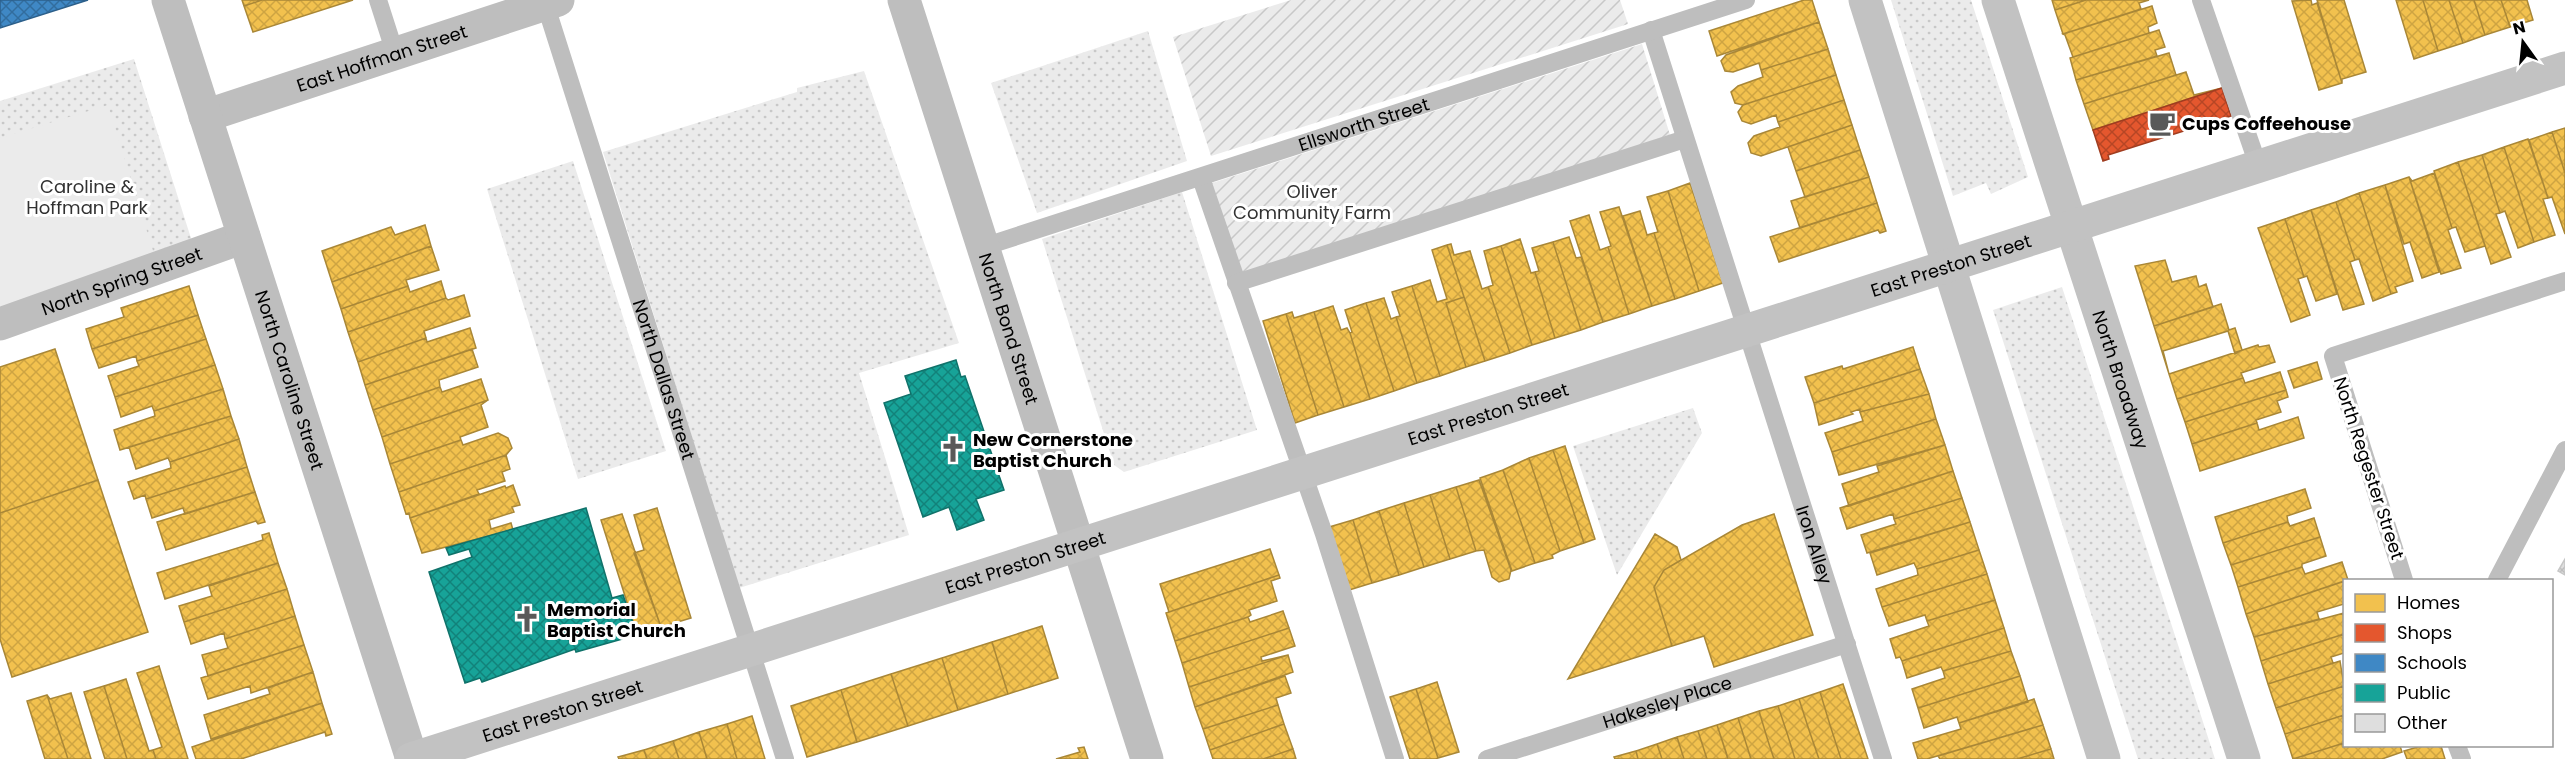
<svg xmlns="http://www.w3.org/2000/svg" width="2565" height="759" font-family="Poppins,sans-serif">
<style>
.grass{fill:url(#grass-dots)}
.garden{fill:url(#garden-furrows)}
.pitch{fill:#ebebeb}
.homes{fill:url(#homes-cross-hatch);stroke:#a98737;stroke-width:1.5}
.shops{fill:url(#shops-cross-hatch);stroke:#a03d20;stroke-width:1.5}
.schools{fill:url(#schools-cross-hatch);stroke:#2c5f8a;stroke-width:1.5}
.public{fill:url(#public-cross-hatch);stroke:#10726a;stroke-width:1.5}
.building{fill:url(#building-cross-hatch);stroke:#c6c6c6;stroke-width:1.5}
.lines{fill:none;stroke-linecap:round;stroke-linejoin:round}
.service{stroke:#bebebe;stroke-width:18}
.minor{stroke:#bebebe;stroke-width:33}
.tertiary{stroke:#bebebe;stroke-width:33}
.secondary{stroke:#c2c2c2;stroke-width:33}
.labels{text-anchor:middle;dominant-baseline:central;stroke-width:6;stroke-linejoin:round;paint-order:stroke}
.street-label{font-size:18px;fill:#000;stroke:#fff}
.poi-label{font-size:18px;font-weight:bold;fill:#000;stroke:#fff;text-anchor:start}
.park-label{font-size:18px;fill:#313131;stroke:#fff}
</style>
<defs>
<pattern id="grass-dots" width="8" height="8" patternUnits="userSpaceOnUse" patternTransform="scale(1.5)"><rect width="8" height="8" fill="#ebebeb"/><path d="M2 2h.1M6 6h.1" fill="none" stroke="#c8c8c8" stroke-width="1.8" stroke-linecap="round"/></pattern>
<pattern id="garden-furrows" width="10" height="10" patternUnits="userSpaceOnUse" patternTransform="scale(1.5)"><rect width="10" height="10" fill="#ebebeb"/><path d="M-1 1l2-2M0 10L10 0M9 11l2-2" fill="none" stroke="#c8c8c8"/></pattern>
<pattern id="homes-cross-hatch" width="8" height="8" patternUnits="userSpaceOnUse" patternTransform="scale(1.5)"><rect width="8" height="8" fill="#f2c14e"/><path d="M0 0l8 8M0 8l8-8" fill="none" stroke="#cea442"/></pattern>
<pattern id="shops-cross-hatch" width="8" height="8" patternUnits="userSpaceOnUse" patternTransform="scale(1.5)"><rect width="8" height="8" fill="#e4572e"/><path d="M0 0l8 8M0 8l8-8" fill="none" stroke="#b64625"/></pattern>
<pattern id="schools-cross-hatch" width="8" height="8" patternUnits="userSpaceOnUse" patternTransform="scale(1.5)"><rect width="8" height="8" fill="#3f88c5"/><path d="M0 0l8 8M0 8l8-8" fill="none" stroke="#326d9e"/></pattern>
<pattern id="public-cross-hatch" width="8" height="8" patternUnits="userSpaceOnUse" patternTransform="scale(1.5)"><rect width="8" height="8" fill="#17a398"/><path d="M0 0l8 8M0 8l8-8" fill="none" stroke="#12827a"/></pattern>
<pattern id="building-cross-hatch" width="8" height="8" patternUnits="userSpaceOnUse" patternTransform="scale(1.5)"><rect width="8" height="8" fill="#dedede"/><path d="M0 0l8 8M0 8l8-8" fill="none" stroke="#bdbdbd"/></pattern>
</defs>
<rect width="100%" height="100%" fill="#fff"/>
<path class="grass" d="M1891,0H1971L2028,177L1991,194L1986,183L1953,196Z
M1148,31L1187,161L1037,213L991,83Z
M134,59L196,254L0,316V101Z
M864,71L959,343L859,373L909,535L739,588L603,152L797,92V88Z
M573,161L666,451L578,479L487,189Z
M1182,192L1257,430L1124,472L1114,465L1042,239Z
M2062,287L2215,759H2138L1993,310Z
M1693,408L1702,433L1617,575L1573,446Z"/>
<path class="garden" d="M1291,0H1620L1628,24L1211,156L1173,37Z
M1642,44L1670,135L1239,275L1209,184Z"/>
<path class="pitch" d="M108,105L155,257L0,306V138Z"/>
<path class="homes" d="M242,0H262L244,6Z
M262,0H353L253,32L244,6Z
M1812,0L1819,22L1717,56L1709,31L1804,0Z
M2052,0H2086L2055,10Z
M2086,0H2149L2139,3L2141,9L2063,34L2055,10Z
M2311,0L2312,5L2317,3L2342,83L2319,90L2292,1Z
M2317,0H2344L2366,72L2342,79V83Z
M2396,0H2423L2438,51L2414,59Z
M2423,0H2449L2463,43L2438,51Z
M2449,0H2474L2485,35L2463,43Z
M2474,0H2501L2510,27L2485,35Z
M2501,0H2527L2533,20L2510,27Z
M2152,6L2157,23L2148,27L2149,33L2073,57L2065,35L2063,34Z
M1819,22L1828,49L1761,70L1759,63L1733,72L1725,71L1721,61L1726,55Z
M2159,30L2165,47L2155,50L2157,56L2076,80L2070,58Z
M1828,49L1836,75L1743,105L1735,103L1731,92L1738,86L1763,77L1761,70Z
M2169,53L2176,75L2084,104L2076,80Z
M2186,72L2194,95L2222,88L2093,130L2084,104Z
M1836,75L1844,100L1778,122L1776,115L1751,124L1742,121L1738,112L1743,105Z
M1844,100L1852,125L1761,156L1751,153L1748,143L1754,136L1780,127L1778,122Z
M1852,125L1860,150L1796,171L1788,147Z
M2565,128V173L2552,132Z
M2552,132L2565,173V234L2552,197L2548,198L2529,140Z
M2528,139L2548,198L2543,199L2555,235L2534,242L2504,147Z
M2504,147L2534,242L2518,248L2505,211L2500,213L2482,155Z
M1860,150L1869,177L1805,197L1796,171Z
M2482,155L2500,213L2496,214L2511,257L2491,264L2458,162Z
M2458,162L2485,246L2465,252L2456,227L2452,228L2434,171Z
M2434,173L2452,228L2448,230L2461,268L2441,274L2409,177L2412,181Z
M1869,177L1877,203L1800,228L1791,201Z
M2409,177L2439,272L2422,278L2410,242L2404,244L2385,185Z
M1690,183L1721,277L1726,282L1699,291L1668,191Z
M2385,185L2413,281L2395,287L2397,292L2391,294L2359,193Z
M1668,191L1699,291L1675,299L1654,233L1658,232L1647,197Z
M2359,193L2391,294L2373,301L2359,259L2355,260L2336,202Z
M2336,202L2355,260L2350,262L2364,304L2343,310L2311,210Z
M1877,203L1886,231L1880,233L1878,230L1779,262L1770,237Z
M1619,207L1652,306L1629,314L1608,247L1611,246L1600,212Z
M2311,210L2337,294L2316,301L2307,276L2304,277L2285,219Z
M1640,211L1647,235L1654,233L1675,299L1652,306L1623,216Z
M1589,215L1600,250L1608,247L1629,314L1603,322L1570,221Z
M2285,219L2304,277L2298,279L2310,315L2291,322L2258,228Z
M425,225L431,246L332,282L322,251L391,227L395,235Z
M1569,237L1576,258L1581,257L1603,322L1581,330L1553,242Z
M1520,239L1531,273L1535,272L1555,338L1532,345L1501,246Z
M1553,242L1581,330L1555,338L1535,272L1539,271L1532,248Z
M1451,244L1454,255L1470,251L1482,289L1488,287L1510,353L1485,361L1447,245Z
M1447,245L1464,297L1446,303L1466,367L1440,376L1412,286L1430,280L1437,302L1447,299L1432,250Z
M431,246L439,270L406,280L408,286L341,309L332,282Z
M1501,246L1532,345L1510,353L1488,287L1493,285L1484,251Z
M2165,260L2172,282L2196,276L2199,287L2206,284L2213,307L2154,326L2135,266Z
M441,281L446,298L348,332L341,309L408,286L410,292Z
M189,286L198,315L92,349L86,329L124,317L121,308Z
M1412,286L1440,376L1417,383L1396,317L1400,316L1392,292Z
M464,295L470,316L424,331L426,338L358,362L348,332L446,298L448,300Z
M1464,297L1485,361L1466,367L1446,303Z
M1384,298L1391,319L1396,317L1417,383L1394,391L1366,303Z
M1366,303L1394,391L1370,399L1350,333L1352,332L1345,310Z
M2221,304L2229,330L2235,328L2242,350L2235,354L2228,331L2163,351L2169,374L2154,326Z
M1333,306L1341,330L1347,328L1350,333L1370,399L1344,407L1314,312Z
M1292,312L1294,318L1314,312L1344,407L1318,415L1286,314Z
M1286,314L1318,415L1295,423L1263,321Z
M198,315L206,339L137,361L136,356L99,368L92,349Z
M470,328L476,348L365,385L358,362L426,338L427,342Z
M206,339L215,365L115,397L108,376L139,366L137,361Z
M2258,345L2259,347L2269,345L2275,362L2241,373L2243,378L2177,399L2169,374Z
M1913,347L1920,369L1814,403L1805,377L1842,366L1843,369Z
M55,349L98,480L0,513V367Z
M472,349L478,367L439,380L440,387L373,410L365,385Z
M2317,362L2322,379L2294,388L2288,371Z
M215,365L223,389L154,411L152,406L121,417L115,397Z
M1920,369L1929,394L1860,412V409L1851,412L1853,414L1819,425L1814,403Z
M2280,372L2286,390L2185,422L2177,399L2243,378L2245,383Z
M481,379L488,400L382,437L373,410L440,387L442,392Z
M223,389L231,416L120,450L114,430L155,416L154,411Z
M2286,390L2288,397L2277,401L2281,412L2256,420L2257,423L2192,444L2185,422Z
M1929,394L1936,419L1832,452L1825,433L1863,421L1860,412Z
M488,400L481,405L488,427L460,437L461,440L390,464L382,437Z
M231,416L239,439L170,462L168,458L136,469L129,447Z
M2298,417L2304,438L2200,471L2192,444L2257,423L2259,430Z
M1936,419L1945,445L1839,475L1832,452Z
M498,433L508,438L512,448L506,455L399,492L390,464L461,440L463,445Z
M239,439L247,467L146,499L145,495L134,499L128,482L171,468L170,462Z
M1945,445L1953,471L1849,506L1842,484L1879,472L1877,466Z
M1565,446L1595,539L1584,543L1553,450Z
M1553,450L1584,543L1560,551L1529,458Z
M506,455L510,469L502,472L505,481L477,490L479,494L410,518L409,513L406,514L399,492Z
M1529,458L1560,551L1552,555L1553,558L1535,563L1503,470Z
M247,467L255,492L185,514L183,508L152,518L146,499Z
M1503,470L1535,563L1512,571L1480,478Z
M1953,471L1962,498L1894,519L1893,514L1847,529L1840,508Z
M98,480L148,632L12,677L0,639V513Z
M1479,480L1511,570L1509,579L1499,582L1492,577L1484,550L1476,551L1456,487Z
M513,485L520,505L512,507L514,512L489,520L491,529L511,523L513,530L422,553L410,518L505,486L506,488Z
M1456,487L1476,551L1450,559L1430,495Z
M2305,489L2311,508L2287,516L2288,522L2223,543L2215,517Z
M255,492L265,522L258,524L256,521L166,550L157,522Z
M1430,495L1450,559L1424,567L1404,503Z
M1962,498L1970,522L1867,553L1861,535L1896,524L1894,519Z
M1404,503L1424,567L1399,575L1379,511Z
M657,508L691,618L661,627L634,553L644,550L634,515Z
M1379,511L1399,575L1372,583L1353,520Z
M622,514L661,627L637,634L601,520Z
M1774,514L1813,635L1714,667L1704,636L1672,646L1654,587L1664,570L1742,525Z
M2314,518L2320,537L2231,565L2223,543L2288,522L2290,526Z
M1353,520L1372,583L1349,590L1329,527Z
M1970,522L1979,550L1917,569L1914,563L1877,575L1870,553Z
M269,533L278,563L165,599L157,573L263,540L262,535Z
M1655,534L1677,547L1681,560L1664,570L1654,587L1672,646L1568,679Z
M2320,537L2326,556L2302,564V567L2238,587L2231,565Z
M1270,549L1279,575L1169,612L1160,584Z
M1979,550L1987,574L1882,607L1876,589L1918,575L1917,569Z
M2342,562L2348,580L2246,614L2238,587L2302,567L2305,574Z
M278,563L287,589L184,622L179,606L212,596L209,586Z
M1987,574L1995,600L1927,621L1925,615L1889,626L1882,607Z
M1279,575L1280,578L1271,581L1277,601L1249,610L1251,615L1248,617L1175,641L1166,613Z
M2344,581V604L2317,612L2319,619L2254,637L2246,614Z
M287,589L295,616L225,639L224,633L191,644L184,622Z
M1995,600L2004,628L1902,661L1900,657L1896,658L1890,639L1929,626L1927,621Z
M1283,611L1289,628L1182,663L1175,641L1248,617L1250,622Z
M2344,613V634L2261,661L2254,637Z
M295,616L304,645L208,676L202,655L228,648L225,639Z
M1042,626L1058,678L1008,694L992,642Z
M1289,628L1295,646L1261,657L1262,661L1288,655L1189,687L1182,663Z
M2004,628L2011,651L1943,671L1941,667L1907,678L1902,661Z
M2344,634V653L2331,657L2333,663L2268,684L2261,661Z
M992,642L1008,694L958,710L942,658Z
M304,645L313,672L251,693L250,686L208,699L201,678Z
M2011,651L2020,676L1918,708L1912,689L1945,678L1943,671Z
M1288,655L1293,672L1195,707L1189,687Z
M942,658L958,710L908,726L891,674Z
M2340,661L2344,686L2276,708L2268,684Z
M159,666L163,679L188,759H156L153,750L162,747L137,673Z
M313,672L322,703L211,739L204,715L270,694L268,688Z
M891,674L908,726L857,742L841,690Z
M1285,676L1291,693L1276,698L1278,705L1203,729L1195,707Z
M2020,676L2028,702L1959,723L1957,717L1924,728L1918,708Z
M126,679L149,751L153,750L156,759H127L104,686Z
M1437,682L1459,752L1438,758L1416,689Z
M1843,684L1868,759H1841L1830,725L1820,692Z
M104,686L127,759H105L84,692Z
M2344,686V715L2285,734L2276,708Z
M1416,689L1438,758L1436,759H1410L1390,697Z
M841,690L857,742L807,757L791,706Z
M1820,692L1830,725L1841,759H1819L1809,730L1799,699Z
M71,693L91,759H68L47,695L50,699Z
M47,695L68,759H45L27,701Z
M1799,699L1809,730L1819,759H1795L1788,736L1778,706Z
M2034,699L2043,725L1927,759H1918L1913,743L1961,729L1959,723Z
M322,703L332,734L326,736L325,732L241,759H196L192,747Z
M1278,705L1284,724L1210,750L1203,729Z
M1778,706L1788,736L1795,759H1774L1768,741L1759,711Z
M1759,711L1768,741L1774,759H1751L1738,718Z
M2344,715V743L2293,759L2285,734Z
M752,716L765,759H737L727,724Z
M1738,718L1751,759H1728L1717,725Z
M727,724L737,759H707L699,732Z
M1284,724L1293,749L1263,759H1213L1210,750Z
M1717,725L1726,752L1728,759H1707L1698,731Z
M2043,725L2051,749L2017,759H1940L1938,756Z
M1698,731L1707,759H1684L1677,737Z
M699,732L707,759H679L673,741Z
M1677,737L1684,759H1662L1657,744Z
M673,741L679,759H647L644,750Z
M2344,743V746H2400L2402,752L2382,759H2293Z
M1657,744L1662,759H1638L1636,751Z
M2421,746H2441L2445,759H2407L2404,751Z
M1084,747L1088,759H1056L1080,752L1078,748Z
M1293,749L1296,759H1263Z
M2051,749L2054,759H2017Z
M644,750L647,759H619L618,757Z
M1636,751L1638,759H1615L1614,757Z"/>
<path class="shops" d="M2222,88L2231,116L2108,155L2109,159L2103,161L2093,130Z"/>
<path class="schools" d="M0,0H88L0,28Z"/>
<path class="public" d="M956,360L961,377L965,376L1004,490L976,499L984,520L957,530L949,507L923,517L884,403L911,394L905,376Z
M586,508L612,598L623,595L637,634H625L626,638L576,652L575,649L482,682L480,678L465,683L429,572L472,557L469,549L449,555L446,548Z"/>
<path class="building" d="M2565,559V575L2558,571Z"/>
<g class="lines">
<g class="service">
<path d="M378,0L395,53"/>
<path id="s1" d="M544,0L785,759"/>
<path d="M2201,0L2258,165"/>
<path id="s2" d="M1651,30L1883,759"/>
<path d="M1201,178L1324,534L1395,759"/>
<path id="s3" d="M983,247L1746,0"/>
<path d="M1236,283L1685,139"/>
<path d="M2404,580L2333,356L2565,281"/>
<path d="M2497,580L2565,450"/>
<path d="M2457,746L2462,759"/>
<path id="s4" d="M1487,759L1847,644"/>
</g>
<g class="minor">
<path id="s5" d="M904,0L1147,759"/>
<path id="s6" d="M205,116L558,0"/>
<path id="s7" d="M0,324L244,237"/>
</g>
<path class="tertiary" id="s8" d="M168,0L412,759"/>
<g class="secondary">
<path d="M1865,0L2104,759"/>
<path id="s9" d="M1998,0L2244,759"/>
<path id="s10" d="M411,759L2565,68"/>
</g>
</g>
<defs>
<symbol id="cafe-bare" viewBox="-9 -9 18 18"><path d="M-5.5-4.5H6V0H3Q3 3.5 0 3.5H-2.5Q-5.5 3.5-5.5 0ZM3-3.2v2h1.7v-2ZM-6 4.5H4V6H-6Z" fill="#595959" stroke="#fff" stroke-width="2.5" paint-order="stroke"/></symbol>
<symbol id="church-bare" viewBox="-9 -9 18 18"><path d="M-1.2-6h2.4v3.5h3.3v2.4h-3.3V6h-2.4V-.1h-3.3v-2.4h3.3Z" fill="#595959" stroke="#fff" stroke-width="2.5" paint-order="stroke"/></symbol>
</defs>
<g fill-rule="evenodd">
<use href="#cafe-bare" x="2143" y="104" width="38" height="38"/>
<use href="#church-bare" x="934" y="430" width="38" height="38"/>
<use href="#church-bare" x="508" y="600" width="38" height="38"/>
</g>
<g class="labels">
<g class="street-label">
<text stroke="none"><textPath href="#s6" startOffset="186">East Hoffman Street</textPath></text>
<text stroke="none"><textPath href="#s3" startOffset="400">Ellsworth Street</textPath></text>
<text stroke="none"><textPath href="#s10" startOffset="1617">East Preston Street</textPath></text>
<text stroke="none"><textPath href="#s7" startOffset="129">North Spring Street</textPath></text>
<text stroke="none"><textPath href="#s5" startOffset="345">North Bond Street</textPath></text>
<text stroke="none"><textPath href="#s8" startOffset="399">North Caroline Street</textPath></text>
<text stroke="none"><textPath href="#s1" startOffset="398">North Dallas Street</textPath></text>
<text stroke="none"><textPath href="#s9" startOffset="399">North Broadway</textPath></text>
<text stroke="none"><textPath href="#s10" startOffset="1131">East Preston Street</textPath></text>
<text transform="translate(2369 468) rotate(72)">North Regester Street</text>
<text stroke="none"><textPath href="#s2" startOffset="540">Iron Alley</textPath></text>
<text stroke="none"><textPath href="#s10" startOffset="645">East Preston Street</textPath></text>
<text stroke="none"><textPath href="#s4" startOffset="189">Hakesley Place</textPath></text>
<text stroke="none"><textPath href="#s10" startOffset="159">East Preston Street</textPath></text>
</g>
<g class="poi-label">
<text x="2182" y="123">Cups Coffeehouse</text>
<text x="973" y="439">New Cornerstone<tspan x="973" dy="21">Baptist Church</tspan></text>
<text x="547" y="609">Memorial<tspan x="547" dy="21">Baptist Church</tspan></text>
</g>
<g class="park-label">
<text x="87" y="186">Caroline &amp;<tspan x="87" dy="21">Hoffman Park</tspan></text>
<text x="1312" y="191">Oliver<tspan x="1312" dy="21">Community Farm</tspan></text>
</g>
</g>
<rect x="2343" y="579" width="210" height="168" fill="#ffffff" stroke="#999999" stroke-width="1.5"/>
<rect x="2355" y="594" width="30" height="18" fill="#f2c14e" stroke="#999999" stroke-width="1.5"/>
<text x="2397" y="609" font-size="18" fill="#000000">Homes</text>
<rect x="2355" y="624" width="30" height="18" fill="#e4572e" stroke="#999999" stroke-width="1.5"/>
<text x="2397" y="639" font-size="18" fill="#000000">Shops</text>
<rect x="2355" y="654" width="30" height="18" fill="#3f88c5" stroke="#999999" stroke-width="1.5"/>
<text x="2397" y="669" font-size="18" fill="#000000">Schools</text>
<rect x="2355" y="684" width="30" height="18" fill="#17a398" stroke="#999999" stroke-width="1.5"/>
<text x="2397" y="699" font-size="18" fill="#000000">Public</text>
<rect x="2355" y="714" width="30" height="18" fill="#dedede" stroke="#999999" stroke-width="1.5"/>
<text x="2397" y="729" font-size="18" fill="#000000">Other</text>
<g transform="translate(2523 42) rotate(345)" stroke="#ffffff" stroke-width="4.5" paint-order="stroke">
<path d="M0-4.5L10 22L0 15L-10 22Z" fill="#000000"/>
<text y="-9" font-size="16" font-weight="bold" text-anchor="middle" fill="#000000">N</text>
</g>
</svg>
